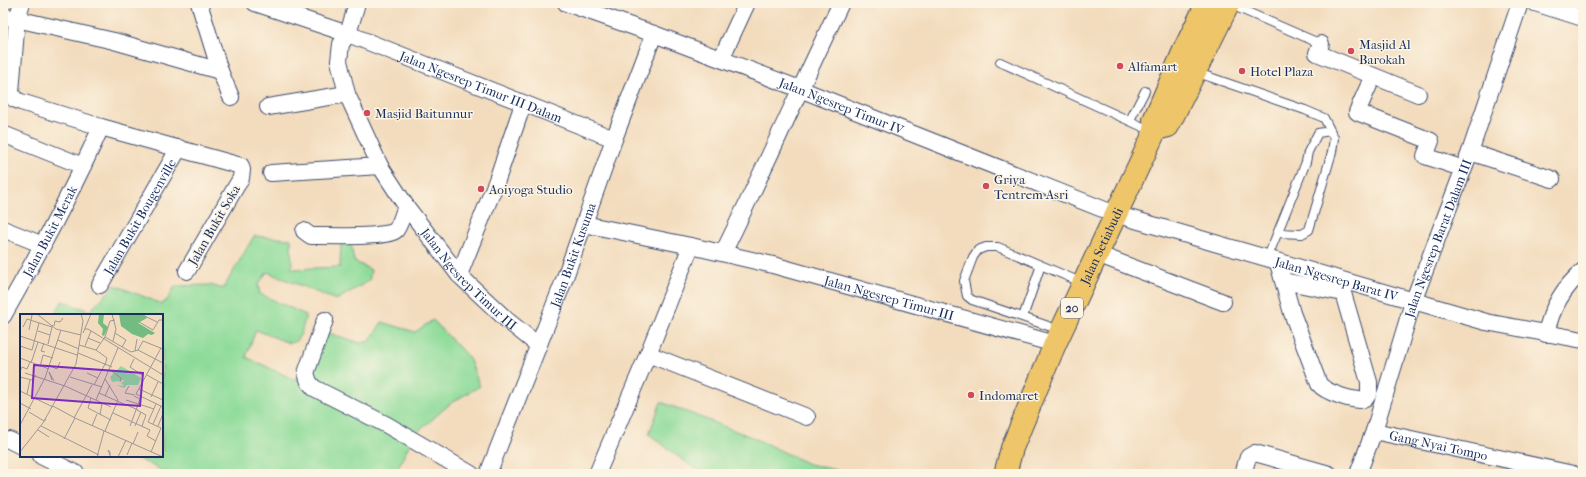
<svg xmlns="http://www.w3.org/2000/svg" width="1586" height="477" font-family="'IM FELL French Canon',serif">
<style>
.green{fill:#8ddb99;stroke:#54857c}
.lines{fill:none;stroke-linecap:round;stroke-linejoin:round}
.service-casing{stroke:#3b496c;stroke-width:10}
.minor-casing{stroke:#3b496c;stroke-width:18}
.trunk-casing{stroke:#3b496c;stroke-width:24}
.service{stroke:#fff;stroke-width:8}
.minor{stroke:#fff;stroke-width:16}
.trunk{stroke:#eec569;stroke-width:22}
.poi-dot{fill:#d1495b;stroke:#fcf5e5;stroke-width:1.5}
.labels{text-anchor:middle;dominant-baseline:central;stroke-width:3;stroke-linejoin:round;paint-order:stroke}
.shield{fill:#fcf5e5;stroke:#5e6a86;stroke-width:1}
.shield-label{font-size:12px;font-weight:bold;fill:#1b2f5e}
.poi-label{font-size:13px;fill:#1b2f5e;stroke:#fcf5e5;text-anchor:start}
.street-label{font-size:13px;fill:#1b2f5e;stroke:#fcf5e5}
.inset-road{fill:none;stroke:#9d9797;stroke-width:1}
.view{fill:#7b2cbf;fill-opacity:0.15;stroke:#7b2cbf;stroke-width:2}
.inset-edge{fill:none;stroke:#1b2f5e;stroke-width:2}
</style>
<rect width="100%" height="100%" fill="#fcf5e5"/>
<filter id="ink" filterUnits="userSpaceOnUse"><feTurbulence type="fractalNoise" baseFrequency=".025" numOctaves="2"/><feDisplacementMap in="SourceGraphic" scale="8" xChannelSelector="R" yChannelSelector="G"/><feConvolveMatrix kernelMatrix="1 2 1 2 8 2 1 2 1" color-interpolation-filters="sRGB"/></filter>
<filter id="wash" filterUnits="userSpaceOnUse"><feTurbulence type="fractalNoise" baseFrequency=".012" numOctaves="4" result="noise"/><feDisplacementMap in="SourceGraphic" scale="16" xChannelSelector="R" yChannelSelector="G"/><feGaussianBlur stdDeviation="0.9" result="paint"/><feColorMatrix in="noise" values="0 0 0 0 0 0 0 0 0 0 0 0 0 0 0 0 0 1.4 0 .05"/><feComposite in="paint" operator="in"/></filter>
<g filter="url(#wash)">
<rect width="100%" height="100%" fill="#f3dcbd"/>
<path class="green" d="M254,236L291,239L292,269L340,267L341,242L351,244L354,261L371,270L369,281L336,300L267,272L258,285L260,294L306,315L301,334L295,342L289,343L256,330L246,357L293,379L310,378L326,332L360,343L370,341L382,322L415,332L433,320L469,358L480,386L451,403L414,435L395,474H169L133,456H162V315H55L62,301L90,311L115,285L162,304L168,299L175,286L211,285L223,289Z
M661,402L754,438L809,464L853,474H707L692,467L649,434Z"/>
</g>
<g filter="url(#ink)">
<g class="lines">
<defs>
<path id="service" d="M1229,4L1321,44
M1000,62L1154,132
M1195,72L1305,110L1324,118L1334,138L1332,152L1309,230L1302,234L1278,233
M1130,120L1145,91
M1267,259L1306,162L1308,152L1318,133L1330,131
M1023,317L1041,265
M1060,330L972,300L967,296L964,281L973,257L978,250L986,247H998L1083,283"/>
<g id="minor">
<path d="M22,3L17,18L11,92L14,99L21,102L101,127"/>
<path d="M199,3L220,71L231,97"/>
<path id="s1" d="M255,3L348,34L614,139"/>
<path id="s2" d="M357,3L348,34L341,44L339,61L347,94L380,166L406,206L459,275L508,321L538,345"/>
<path id="s3" d="M566,3L654,34L800,89L1115,214L1486,322L1583,340"/>
<path d="M1535,3L1583,18"/>
<path d="M3,16L114,41L220,71"/>
<path d="M1321,44L1317,53L1418,94"/>
<path d="M721,59L747,3"/>
<path d="M1373,76L1357,112L1431,141L1425,156L1464,169"/>
<path d="M268,107L347,94"/>
<path d="M3,134L83,166"/>
<path d="M1470,152L1552,179"/>
<path d="M271,173L380,166"/>
<path id="s4" d="M584,224L691,246L773,265L1055,344"/>
<path d="M3,229L43,245"/>
<path d="M304,231L311,236H316C329,236 390,238 396,230C401,223 403,213 406,206"/>
<path d="M723,253C764,170 801,86 841,3"/>
<path d="M1097,254L1223,302"/>
<path d="M1278,263L1292,313L1319,384C1325,392 1356,403 1365,399L1369,393V382L1343,293L1283,281"/>
<path d="M459,275L497,180L523,104"/>
<path id="s5" d="M100,285L179,148"/>
<path id="s6" d="M3,316C38,255 72,192 101,127L241,166L242,170L241,178L187,271"/>
<path d="M325,320L306,373L309,382L314,388L387,425L471,474"/>
<path d="M1546,334C1551,309 1564,287 1583,271"/>
<path d="M648,354L807,417"/>
<path id="s7" d="M1374,431L1573,474"/>
<path d="M9,440L21,446"/>
<path d="M41,456L77,474"/>
<path id="s8" d="M488,474L563,283L614,139L654,34"/>
<path d="M597,474L648,354L691,246"/>
<path d="M1243,474L1248,457L1255,453L1329,474"/>
<path id="s9" d="M1358,474L1374,431L1413,302L1470,152L1520,3"/>
</g>
<g id="trunk">
<path d="M1156,129L1168,126L1229,3"/>
<path id="s10" d="M1005,474L1012,448L1055,344L1156,129L1154,120L1185,48L1207,3"/>
</g>
</defs>
<use href="#service" class="service-casing"/>
<use href="#minor" class="minor-casing"/>
<use href="#trunk" class="trunk-casing"/>
<use href="#service" class="service"/>
<use href="#minor" class="minor"/>
<use href="#trunk" class="trunk"/>
</g>
</g>
<g class="poi-dot">
<circle cx="1351" cy="51" r="4"/>
<circle cx="1120" cy="66" r="4"/>
<circle cx="1242" cy="71" r="4"/>
<circle cx="367" cy="113" r="4"/>
<circle cx="986" cy="186" r="4"/>
<circle cx="481" cy="189" r="4"/>
<circle cx="971" cy="395" r="4"/>
</g>
<g class="labels">
<rect class="shield" x="1061" y="298" width="22" height="20" rx="3"/>
<g class="shield-label">
<text x="1072" y="308">20</text>
</g>
<g class="poi-label">
<text x="1359" y="44">Masjid Al<tspan x="1359" dy="15">Barokah</tspan></text>
<text x="1128" y="66">Alfamart</text>
<text x="1250" y="71">Hotel Plaza</text>
<text x="375" y="113">Masjid Baitunnur</text>
<text x="994" y="179">Griya<tspan x="994" dy="15">Tentrem Asri</tspan></text>
<text x="489" y="189">Aoiyoga Studio</text>
<text x="979" y="395">Indomaret</text>
</g>
<g class="street-label">
<text stroke="none"><textPath href="#s1" startOffset="241">Jalan Ngesrep Timur III Dalam</textPath></text>
<text stroke="none"><textPath href="#s3" startOffset="294">Jalan Ngesrep Timur IV</textPath></text>
<text stroke="none"><textPath href="#s5" startOffset="79">Jalan Bukit Bougenville</textPath></text>
<text transform="translate(214 225) rotate(-60)">Jalan Bukit Soka</text>
<text stroke="none"><textPath href="#s6" startOffset="97">Jalan Bukit Merak</textPath></text>
<text stroke="none"><textPath href="#s9" startOffset="249">Jalan Ngesrep Barat Dalam III</textPath></text>
<text stroke="none"><textPath href="#s10" startOffset="248">Jalan Setiabudi</textPath></text>
<text stroke="none"><textPath href="#s8" startOffset="235">Jalan Bukit Kusuma</textPath></text>
<text stroke="none"><textPath href="#s2" startOffset="319">Jalan Ngesrep Timur III</textPath></text>
<text stroke="none"><textPath href="#s3" startOffset="819">Jalan Ngesrep Barat IV</textPath></text>
<text stroke="none"><textPath href="#s4" startOffset="314">Jalan Ngesrep Timur III</textPath></text>
<text stroke="none"><textPath href="#s7" startOffset="66">Gang Nyai Tompo</textPath></text>
</g>
</g>
<g transform="translate(20 314)">
<rect width="143" height="143" fill="#f3dcbd"/>
<path d="M101,52L121,64L118,71H107L104,74L96,71L104,72L101,69L105,66L92,68L90,63Z" fill="#8ddb99"/>
<path d="M79,0H84L83,9L88,13L84,22L82,21L83,15L78,9ZM99,0H123L127,4L118,9L135,19L132,21L128,20L123,24L112,20L101,12Z" fill="#72bb81"/>
<path class="inset-road" d="M17,0L36,15L61,21M92,0L96,15L93,27M123,1L137,8M119,8L133,16L139,6H143M34,12L35,7L40,8L43,4M3,13L7,5L32,13L33,11M65,15H68L143,61M9,16L12,1M18,17L30,21M63,19L71,0M95,19L106,26L102,33M0,22L57,41M85,23L90,7L95,6M68,24L80,29M38,26L59,35M24,29L21,37L25,38M28,30L32,13M59,31L76,36L85,23L111,38L118,36L123,27L143,35M0,32L12,36L19,9M65,32L71,17M76,36L87,44L85,51M118,36L143,49M115,37L117,25M58,39L92,53M0,44L29,55M114,45L110,53L122,61M11,49L18,28M30,52L37,55L40,48M20,53L23,41L33,44M90,56L101,64L100,68M0,57L2,53L7,55L10,48M5,59L45,72L91,93M67,59L78,64M127,61L143,70M0,63L12,66L16,61M50,63L82,73M85,65L98,86L85,117M32,66L29,58L34,67M74,71L85,50M109,72L105,79L115,81M119,75L143,86M0,77L33,93M79,79L106,91M7,80L10,66M116,80L141,34M116,80L143,93M85,82L90,71M131,83L138,68M71,84L68,94L91,106M76,86L98,34M106,86L134,95M0,89L11,95M107,91L118,96M33,92L55,104L143,143M117,96L126,101L122,112M9,98L24,107M93,99L130,116L127,122L136,127M80,101L82,89M54,104L72,71M24,107L56,50L63,7L61,0M133,110L141,92M0,111L25,64L41,16M21,112L79,141M72,112L77,100M110,112L120,85L114,82M115,112L121,98M138,112L143,100M18,116L29,123M44,125L55,104M113,130L118,118M0,138L26,105M131,138L141,114L128,108L136,90M107,141L112,129M77,143L84,117M90,143V138L88,136L90,141M98,143L106,126"/>
<path class="view" d="M14,51L123,59L120,92L12,84Z"/>
<rect width="143" height="143" class="inset-edge"/>
</g>
<rect width="1586" height="477" fill="none" stroke="#fcf5e5" stroke-width="16"/>
</svg>
